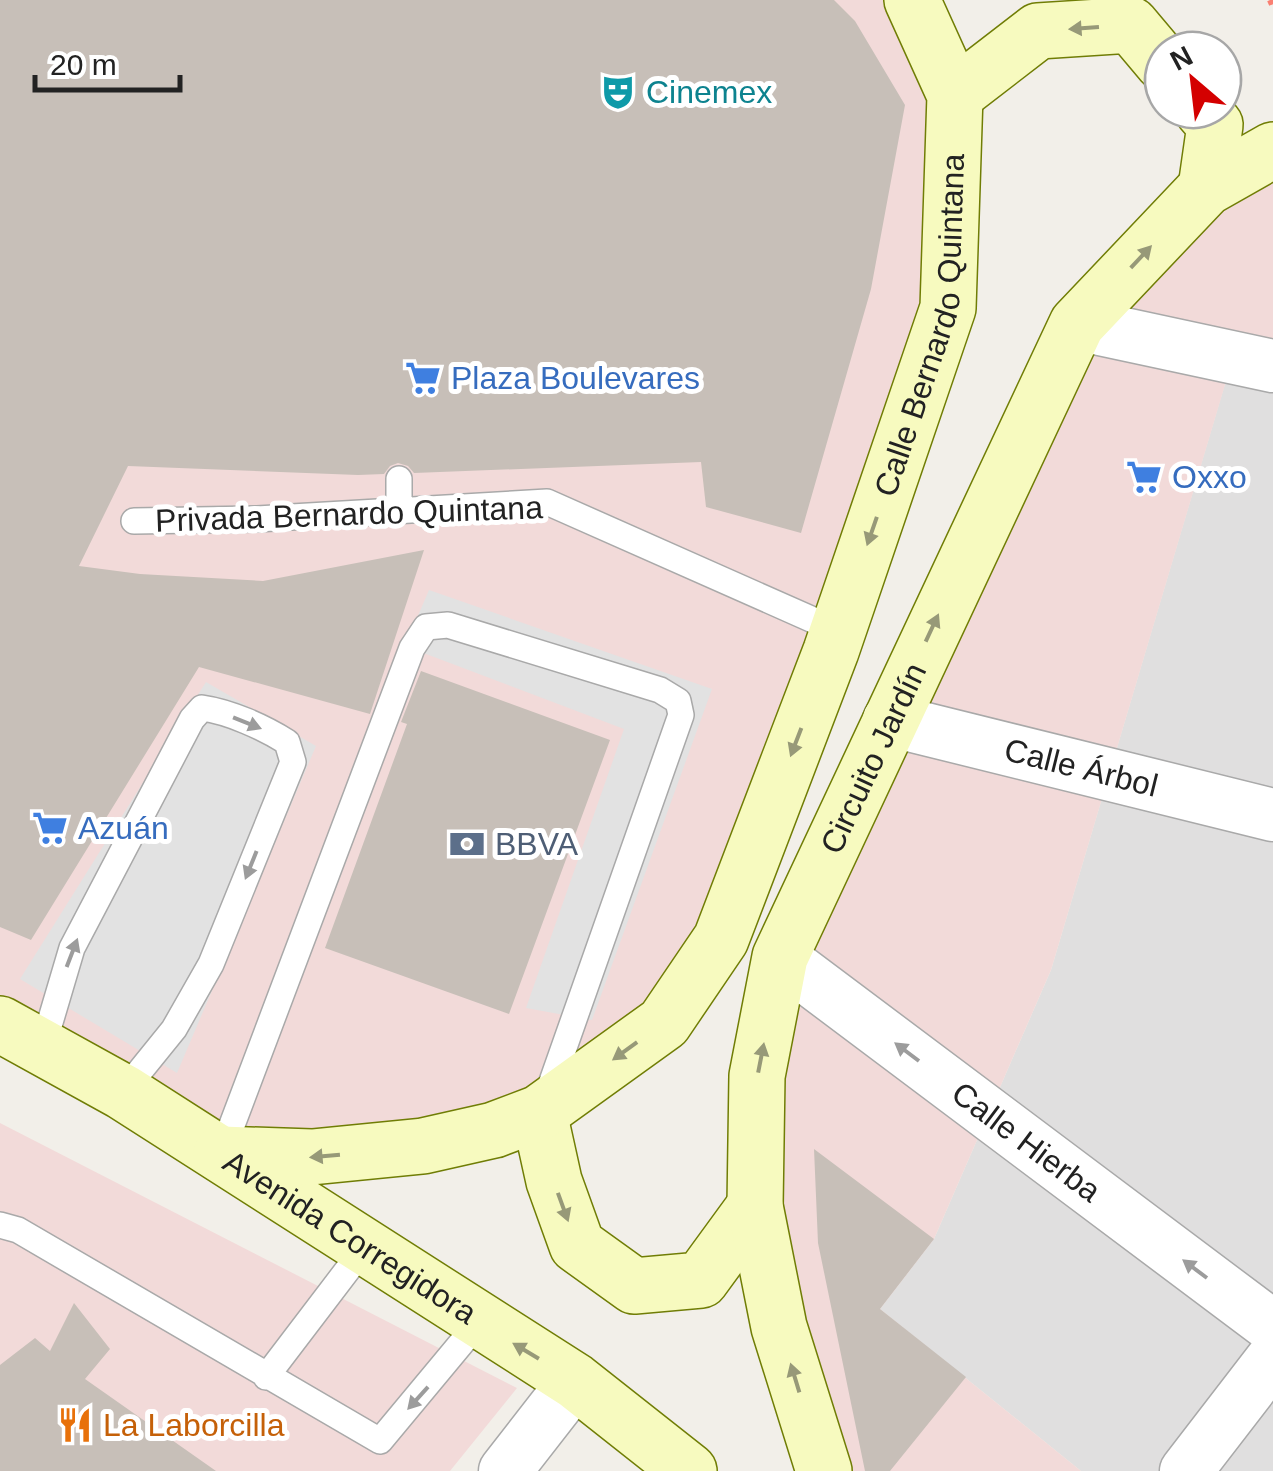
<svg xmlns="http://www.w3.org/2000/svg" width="1273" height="1471" font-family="Helvetica,sans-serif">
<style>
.residential{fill:#e0dfdf}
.commercial{fill:#f2dad9}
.parking{fill:#e2e2e2}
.building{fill:#c7bfb8}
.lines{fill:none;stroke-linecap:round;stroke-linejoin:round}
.lane-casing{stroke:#a9a9a9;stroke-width:28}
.street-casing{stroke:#a9a9a9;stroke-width:55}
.secondary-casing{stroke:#707d05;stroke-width:58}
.path{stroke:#fa8072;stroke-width:6;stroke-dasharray:5 5;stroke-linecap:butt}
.lane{stroke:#fff;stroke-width:25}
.street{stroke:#fff;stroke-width:52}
.secondary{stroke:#f7fabf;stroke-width:55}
.oneway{fill:#979978}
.oneway2{fill:#9c9c9c}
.labels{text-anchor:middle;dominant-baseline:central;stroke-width:10;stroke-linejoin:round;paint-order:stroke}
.culture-label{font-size:32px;fill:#0d838f;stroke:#fff;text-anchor:start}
.street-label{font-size:32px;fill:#222;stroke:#fff}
.shop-label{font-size:32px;fill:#366cbe;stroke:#fff;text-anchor:start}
.service-label{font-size:32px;fill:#4e5e75;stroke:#fff;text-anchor:start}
.food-label{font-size:32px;fill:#c56008;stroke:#fff;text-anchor:start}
</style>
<rect width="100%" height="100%" fill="#f2efe9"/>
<path class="residential" d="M1238,340L1273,347V1471H1081L880,1309L934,1239L1051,970Z"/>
<path class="commercial" d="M0,0H912L955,95L948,308L721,939L539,1113L221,1154L0,1024Z
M1273,150V347L1238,341L1051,970L934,1239L880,1309L1081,1471H824L757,1076L1077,324Z
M0,1123L517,1388L450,1471H0Z"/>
<path class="parking" d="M429,590L712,689L592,1020L526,1008L624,729L405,646Z
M206,682L316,746L177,1073L20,979Z"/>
<path class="building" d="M0,0H834L855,21L905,105L871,289L801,533L706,507L701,462L414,473L408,466L398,463L390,466L384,474L358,475L128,466L79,566L140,574L263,581L424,550L370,714L199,667L31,940L0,927Z
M421,671L610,740L509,1014L325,948L407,724L401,722Z
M814,1149L934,1239L880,1309L966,1377L890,1471H865L818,1243Z
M74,1303L110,1349L85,1379L216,1471H0V1365L35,1338L50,1351Z"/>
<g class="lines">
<defs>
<path id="lane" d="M399,479V510
M134,521L257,519L547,502L838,631
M43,1046L72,948L192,719L202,708C230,712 263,727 287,742L293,762L211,964L174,1029L123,1092
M221,1154L412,648L426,627L448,625L660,690L678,701L681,715L548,1093
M0,1225L18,1230L380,1441L479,1322
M266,1377L365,1247"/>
<g id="street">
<path d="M1077,324L1273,366"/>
<path id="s1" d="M889,720L1273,815"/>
<path id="s2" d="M780,957L1273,1327"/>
<path d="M505,1471L575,1381"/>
<path d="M1186,1471L1273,1358"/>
</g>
<g id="secondary">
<path d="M955,95L1038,31L1131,25L1163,63"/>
<path d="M1202,110L1215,125L1206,188"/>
<path id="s3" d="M0,1024L123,1092L575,1381L689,1471"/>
<path d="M539,1113L554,1181L577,1245L634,1286L701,1280L755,1206"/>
<path id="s4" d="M221,1154L312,1157L423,1146L494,1130L539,1113L664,1023L721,939L831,651L948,308L955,95L912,0"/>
<path id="s5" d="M824,1471L779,1327L755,1206L757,1076L780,957L1077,324L1206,188L1273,150"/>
</g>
</defs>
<use href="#lane" class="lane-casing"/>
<use href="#street" class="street-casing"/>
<use href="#secondary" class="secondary-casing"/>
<path class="path" d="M1270,0L1273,7"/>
<use href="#lane" class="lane"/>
<use href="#street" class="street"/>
<use href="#secondary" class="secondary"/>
</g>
<defs><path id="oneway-solid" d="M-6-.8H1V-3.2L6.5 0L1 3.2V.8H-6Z" transform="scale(2.5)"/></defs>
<g class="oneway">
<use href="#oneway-solid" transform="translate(1084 28) rotate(176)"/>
<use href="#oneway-solid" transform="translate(1141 257) rotate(-47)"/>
<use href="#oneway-solid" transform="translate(872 531) rotate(109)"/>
<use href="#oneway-solid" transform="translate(932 628) rotate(-65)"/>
<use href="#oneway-solid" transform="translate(796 742) rotate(111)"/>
<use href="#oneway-solid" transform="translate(625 1051) rotate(144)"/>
<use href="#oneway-solid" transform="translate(761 1058) rotate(-79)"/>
<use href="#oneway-solid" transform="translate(325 1156) rotate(175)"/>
<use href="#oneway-solid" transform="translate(563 1207) rotate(70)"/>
<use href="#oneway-solid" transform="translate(526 1351) rotate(-149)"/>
<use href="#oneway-solid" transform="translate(795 1378) rotate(-107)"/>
</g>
<g class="oneway2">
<use href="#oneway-solid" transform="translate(247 723) rotate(22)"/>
<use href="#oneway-solid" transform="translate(251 865) rotate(112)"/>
<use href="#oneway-solid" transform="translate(72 953) rotate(-69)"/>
<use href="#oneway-solid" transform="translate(907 1052) rotate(-143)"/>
<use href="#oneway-solid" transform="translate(1195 1269) rotate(-143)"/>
<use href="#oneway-solid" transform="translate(418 1398) rotate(132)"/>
</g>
<defs>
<symbol id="theatre-bare" viewBox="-9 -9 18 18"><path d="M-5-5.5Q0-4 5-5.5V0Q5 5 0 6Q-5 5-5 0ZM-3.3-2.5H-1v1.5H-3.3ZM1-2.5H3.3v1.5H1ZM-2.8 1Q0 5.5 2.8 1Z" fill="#0f9aa8" stroke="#fff" stroke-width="2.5" paint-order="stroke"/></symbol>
<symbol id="supermarket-bare" viewBox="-9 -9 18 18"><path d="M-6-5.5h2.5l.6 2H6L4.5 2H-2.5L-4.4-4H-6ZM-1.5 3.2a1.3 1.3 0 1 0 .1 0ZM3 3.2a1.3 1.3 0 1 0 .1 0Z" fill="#3f7fe0" stroke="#fff" stroke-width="2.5" paint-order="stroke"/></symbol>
<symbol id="bank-bare" viewBox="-9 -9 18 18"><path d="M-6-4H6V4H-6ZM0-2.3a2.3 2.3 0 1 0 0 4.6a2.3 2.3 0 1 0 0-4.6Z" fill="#5c6f8a" stroke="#fff" stroke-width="2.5" paint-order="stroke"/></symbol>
<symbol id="restaurant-bare" viewBox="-9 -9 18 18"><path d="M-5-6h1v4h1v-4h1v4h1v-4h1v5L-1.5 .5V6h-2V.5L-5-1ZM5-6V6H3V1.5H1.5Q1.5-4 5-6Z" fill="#e8710a" stroke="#fff" stroke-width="2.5" paint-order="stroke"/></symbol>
</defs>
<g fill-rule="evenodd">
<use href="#theatre-bare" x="593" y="67" width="50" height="50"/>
<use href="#supermarket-bare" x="398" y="353" width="50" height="50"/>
<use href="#supermarket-bare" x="1119" y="452" width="50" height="50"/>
<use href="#supermarket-bare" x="25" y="803" width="50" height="50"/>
<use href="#bank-bare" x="442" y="819" width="50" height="50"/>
<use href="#restaurant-bare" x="50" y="1400" width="50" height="50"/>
</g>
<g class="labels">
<g class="culture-label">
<text x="646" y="92">Cinemex</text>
</g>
<g class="street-label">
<text stroke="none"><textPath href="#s4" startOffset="1228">Calle Bernardo Quintana</textPath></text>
<text transform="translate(349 514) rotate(-2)">Privada Bernardo Quintana</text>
<text stroke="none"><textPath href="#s5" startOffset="745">Circuito Jardín</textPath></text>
<text stroke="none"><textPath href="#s1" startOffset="198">Calle Árbol</textPath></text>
<text stroke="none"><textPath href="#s2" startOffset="308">Calle Hierba</textPath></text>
<text stroke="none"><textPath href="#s3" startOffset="410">Avenida Corregidora</textPath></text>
</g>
<g class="shop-label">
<text x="451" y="378">Plaza Boulevares</text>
<text x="1172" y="477">Oxxo</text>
<text x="78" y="828">Azuán</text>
</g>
<g class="service-label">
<text x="495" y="844">BBVA</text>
</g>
<g class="food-label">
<text x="103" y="1425">La Laborcilla</text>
</g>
</g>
<g transform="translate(1193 80) rotate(332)"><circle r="48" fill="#ffffff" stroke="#a7a7a7" stroke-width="2.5"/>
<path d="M0-8L18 38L0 25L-18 38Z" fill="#d40000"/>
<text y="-15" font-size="28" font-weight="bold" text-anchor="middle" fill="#222222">N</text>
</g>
<path d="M35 75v15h145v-15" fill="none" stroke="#222222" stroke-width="5"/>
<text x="50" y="75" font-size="30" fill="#222222" stroke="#ffffff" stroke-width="8" paint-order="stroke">20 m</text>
</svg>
